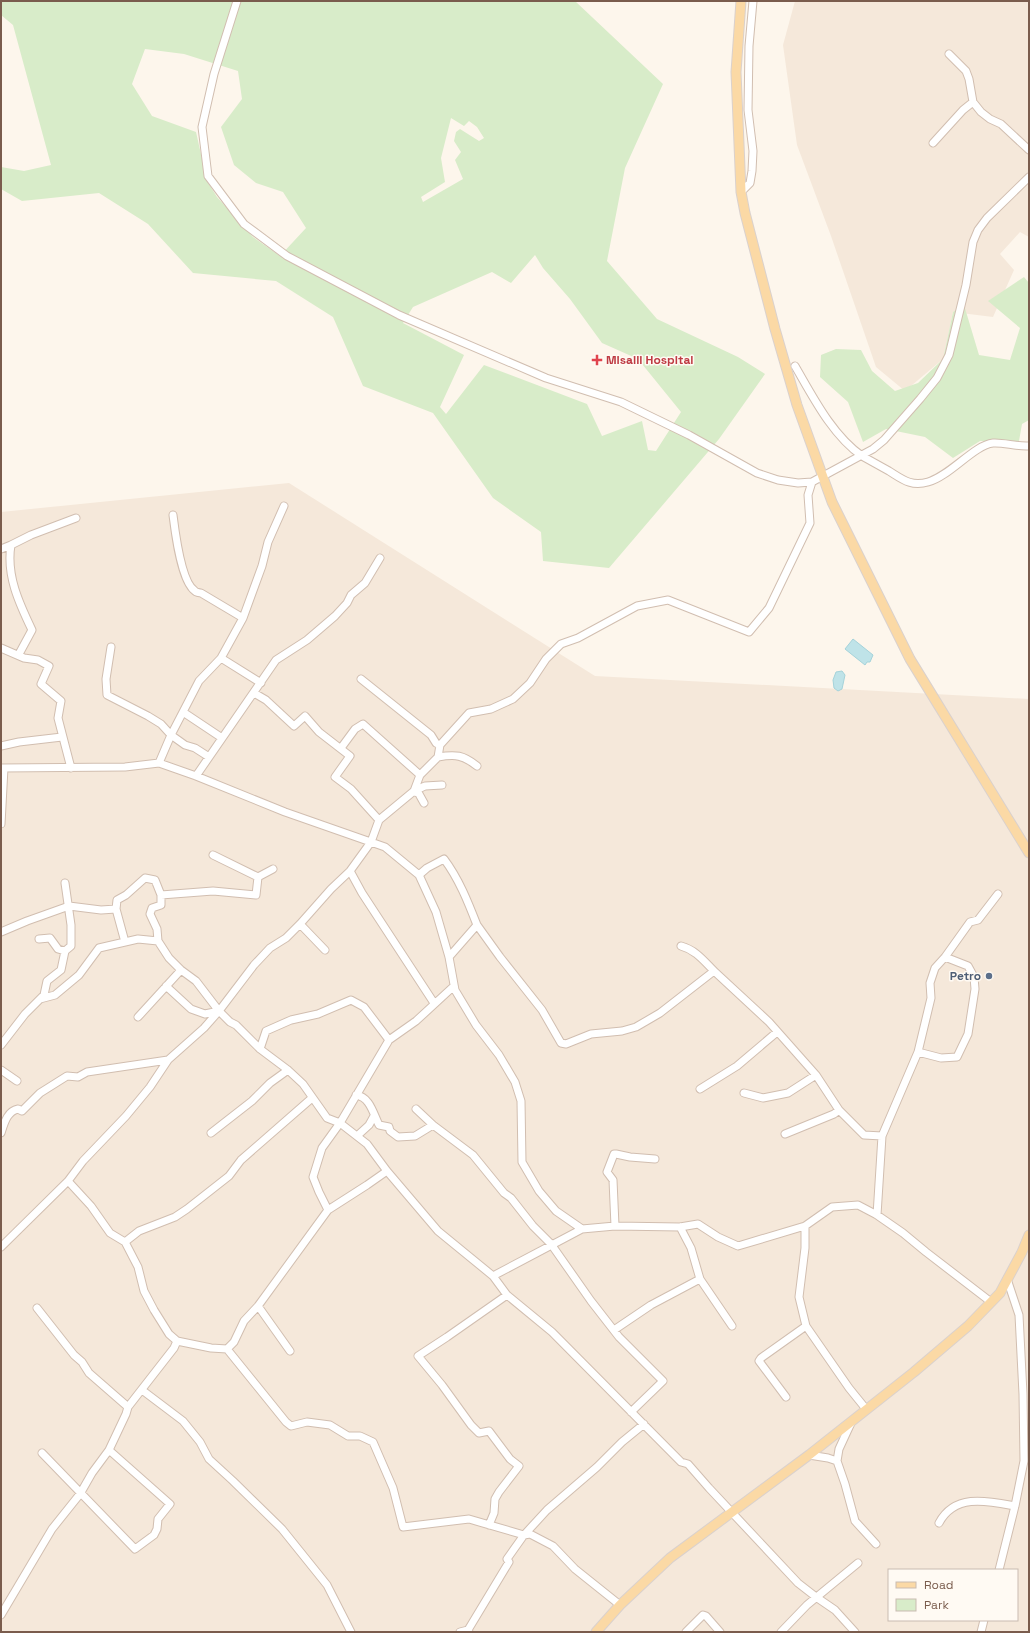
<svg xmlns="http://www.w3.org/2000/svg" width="1030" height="1633" font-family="'Space Grotesk',sans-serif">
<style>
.residential{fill:#f5e8da;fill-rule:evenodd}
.green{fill:#d8ecc9;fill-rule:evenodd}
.water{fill:#bfe3e8;stroke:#a5d3da}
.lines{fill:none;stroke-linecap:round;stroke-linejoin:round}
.minor-casing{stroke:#d1beb0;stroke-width:9}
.major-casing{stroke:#dad1cd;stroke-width:11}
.minor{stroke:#fff;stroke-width:7}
.major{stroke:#fbd9a5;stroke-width:9}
.health-dot{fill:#e0444e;stroke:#fffaf3;stroke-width:1.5}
.service-dot{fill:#5c6f8a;stroke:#fffaf3;stroke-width:1.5}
.labels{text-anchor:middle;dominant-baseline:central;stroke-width:3;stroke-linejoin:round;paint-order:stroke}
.health-label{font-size:12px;font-weight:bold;fill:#be3a42;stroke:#fffaf3;text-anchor:start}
.service-label{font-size:12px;font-weight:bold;fill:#4e5e75;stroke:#fffaf3;text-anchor:end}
</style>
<rect width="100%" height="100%" fill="#fdf6ec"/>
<path class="residential" d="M795,1H1029V237L1020,232L1000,254L1014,270L993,317L953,312L943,359L905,391L876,367L831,236L797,145L783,45Z
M289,483L595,676L1029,699V1632H1V512ZM889,1570H1017V1620H889Z"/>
<path class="green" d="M1,1H575L663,84L625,168L607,261L657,319L738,357L765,374L719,439L609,568L543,561L541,532L493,498L433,413L363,386L333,317L276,281L193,273L148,224L99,193L22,201L1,189V167L24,171L51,165L13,25L1,15ZM145,49L184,54L238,71L242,99L221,127L234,165L256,183L283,192L306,228L280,256L253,237L217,197L207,181L196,132L152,116L132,84ZM451,118L464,126L469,121L477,127L484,138L479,141L460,129L456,132L454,141L461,152L455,160L463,179L423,202L421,197L445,182L441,158ZM535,255L543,268L570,299L602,343L638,359L681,412L656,451L648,450L642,421L602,436L587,404L484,365L446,414L440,407L464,355L403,323L413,307L492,272L511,283Z
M1024,277L1029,283V420L1022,424L1019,441H980L953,458L925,437L886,429L863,442L848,402L820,377L821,355L836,349L861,350L872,371L895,391L918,383L943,359L953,312L964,305L979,355L1010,360L1020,328L988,301Z"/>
<path class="water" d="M853,639L873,655L870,662H867L865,665L845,649Z
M842,671L845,675L842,689L838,691L834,688L833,680L836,672Z"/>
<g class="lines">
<defs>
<path id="minor" d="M237,1L214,74L202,127L208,176L244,224L287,256L399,315L546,378L621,402L689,435L757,473L778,480L798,483L812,482L873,449L884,440L920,399L937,378L949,355L966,285L973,242L978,230L987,218L1029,177
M949,54L966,71L969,79L973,102L981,112L990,119L1001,124L1029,150
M933,143L963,110L973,102
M741,192L750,183L752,171L753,151L748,110L749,46L753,1
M795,366C813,397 832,435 862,456C871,461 880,466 889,471C902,479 911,487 928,482C950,476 974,445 993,443C1003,442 1017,447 1029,446
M173,515C175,531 181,582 195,591C195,592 200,593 201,593L243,618
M1,549L11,545
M111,647L106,679L107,695L148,716L161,724L171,735L185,745L195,748L209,757
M1,648L24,658L38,660L49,666L41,684L61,701L58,718L71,768
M19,654L32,630C19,603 6,575 11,545L31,535L76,518
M221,658L261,683
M361,679L431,735L436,743L440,745
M254,693L266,700L294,726L305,716L319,732L350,756L335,777L351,789L379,820
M183,712L222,738
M1,746L19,742L62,737
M341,748L355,729L363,724L420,775
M438,757C456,754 463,755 477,766
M159,763L171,735L199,681L221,658L243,618L262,566L268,542L284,506
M1,768L125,767L159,763L196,776L285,812L385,847L419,875L436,912L449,957L455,990L476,1025L499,1055L515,1082L521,1101L522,1162L539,1191L556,1211L582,1229L615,1226L680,1227L698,1224L718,1237L738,1246L805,1226L832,1207L858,1205L877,1215L903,1233L926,1252L991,1302
M196,776L276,660L307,640L335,616L347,603L351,595L365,583L380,558
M414,791L425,786L442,785
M414,791L419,794L424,803
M1,824L4,768
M213,855L258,877
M350,871L362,893L434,1003
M419,875L427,868L444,859C459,879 468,902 477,925L449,957
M116,909L125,942
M300,924L325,950
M477,925L500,957L542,1010L561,1043L566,1044L591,1034L622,1031L636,1027L660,1013L714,971L769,1022L816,1075L839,1110L864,1135L882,1136
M1,932L27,921L69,906L101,910L116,909L117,900L126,895L145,878L155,880L161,895L213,891L256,895L258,877L273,869
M39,939L50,938L58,949L65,951L61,970L47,981L44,995L40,999
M158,941L157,929L150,914L152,908L161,905V895
M681,946C696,950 704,961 714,971
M65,951L71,946V925L65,883
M166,986L191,1009L205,1014L219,1011
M138,1017L181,970
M1,1045L25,1014L40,999L55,995L79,975L99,948L138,939L158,941L169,958L181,970L196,981L219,1011L230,1022L236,1025L260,1049L288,1070L303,1084L327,1118L340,1123L367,1144L387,1171L438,1231L493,1276L507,1295L552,1332L681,1462L688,1464L709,1488L798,1583L816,1597L835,1610L855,1632
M260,1049L266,1031L291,1020L318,1014L351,1000L364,1007L389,1040
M918,1052L941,1058L957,1057L968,1034L975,989L974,977L968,966L945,957
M168,1060L150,1087L126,1116L83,1161L68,1181L91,1206L110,1233L125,1242L138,1267L144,1291L154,1310L169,1334L177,1341
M1,1070L17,1081
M700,1089L737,1066L777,1032
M744,1093L763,1098L788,1093L816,1075
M356,1095C370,1097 373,1113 379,1125L389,1127L390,1131L398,1137L415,1136L433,1125
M416,1109L433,1125L473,1155L504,1193L511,1198L533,1226L551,1244L591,1301L619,1337L663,1381L631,1412
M1,1133C4,1124 7,1111 18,1109L22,1111L40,1093L67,1076L78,1077L87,1072L168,1060L204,1028L219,1011L254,965L270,948L286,938L300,924L331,889L350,871L371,842L379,820L414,791L420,775L438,757L440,745L469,713L491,709L513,699L530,683L546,659L561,644L578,638L637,606L668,600L749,632L769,608L810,523L808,495L812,482
M211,1133L252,1101L270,1083L288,1070
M785,1134L834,1114L839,1110
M357,1136L369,1125L374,1116
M328,1210L367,1185L387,1171
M877,1215L882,1136L918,1052L931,998L930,983L935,968L945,957L970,922L978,920L998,894
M615,1226L613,1180L607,1172L614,1154H616L630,1157L655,1159
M805,1226V1248L799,1297L806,1326L849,1388L866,1409
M680,1227L691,1248L700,1279L732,1326
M125,1242L139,1231L175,1217L187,1209L229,1176L241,1160L312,1098
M1,1247L68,1181
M493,1276L582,1229
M258,1306L290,1351
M37,1308L74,1355L82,1362L89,1373L128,1407
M614,1330L651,1305L700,1279
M227,1349L286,1422L291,1426L307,1422L330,1425L348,1436H360L373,1442L393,1488L403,1527L469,1519L524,1535L530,1534L553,1546L575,1569L620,1605
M142,1390L183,1421L200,1442L209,1459L233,1481L282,1529L327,1585L351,1632
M786,1397L759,1361L761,1358L806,1326
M42,1453L135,1549L154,1535L157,1529L158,1519L170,1504L109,1450
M809,1455L828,1458L837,1461L845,1484L855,1521L876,1544
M837,1461L839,1449L851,1423
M939,1523C955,1493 988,1501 1015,1506
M489,1525L494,1513L495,1499L499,1492L519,1466L510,1459L489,1431L479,1433L471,1425L442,1385L418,1356L447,1337L507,1295
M999,1570L1015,1506L1024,1461L1023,1394L1019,1315L1007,1279
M1,1615L52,1529L80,1494L92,1473L109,1450L126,1414L128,1407L174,1348L177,1341L211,1348L227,1349L234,1342L244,1321L258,1306L328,1210L319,1192L313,1177L322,1148L340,1123L389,1040L416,1021L454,986
M460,1632L468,1630
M469,1632L468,1630L509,1562L507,1559L524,1535L547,1510L597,1467L622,1442L644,1424
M686,1632L703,1615L706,1616L720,1632
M781,1632L807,1605L858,1563
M981,1632L984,1620"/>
<path id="major" d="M741,1L736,72L741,192L745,213L775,329L797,405L832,502L910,659L1029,853
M596,1632L620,1605L670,1558L809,1455L914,1372L968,1326L1000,1293L1022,1252L1029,1235"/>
</defs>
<use href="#minor" class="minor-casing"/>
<use href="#major" class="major-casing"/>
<use href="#minor" class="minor"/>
<use href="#major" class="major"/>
</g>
<path class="health-dot" d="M595 354h4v4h4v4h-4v4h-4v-4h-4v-4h4z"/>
<circle class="service-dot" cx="989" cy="976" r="4"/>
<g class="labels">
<g class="health-label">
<text x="606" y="360">Misaili Hospital</text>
</g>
<g class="service-label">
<text x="981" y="976">Petro</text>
</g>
</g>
<rect width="1030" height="1633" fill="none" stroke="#7a5c4d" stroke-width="4"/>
<rect x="888" y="1569" width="130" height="52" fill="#fffaf3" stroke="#cabbb1"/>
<rect x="896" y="1582" width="20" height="6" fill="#fbd9a5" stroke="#cabbb1"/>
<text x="924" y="1589" font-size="12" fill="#7a5c4d">Road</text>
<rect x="896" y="1599" width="20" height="12" fill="#d8ecc9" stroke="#cabbb1"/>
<text x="924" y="1609" font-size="12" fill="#7a5c4d">Park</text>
</svg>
